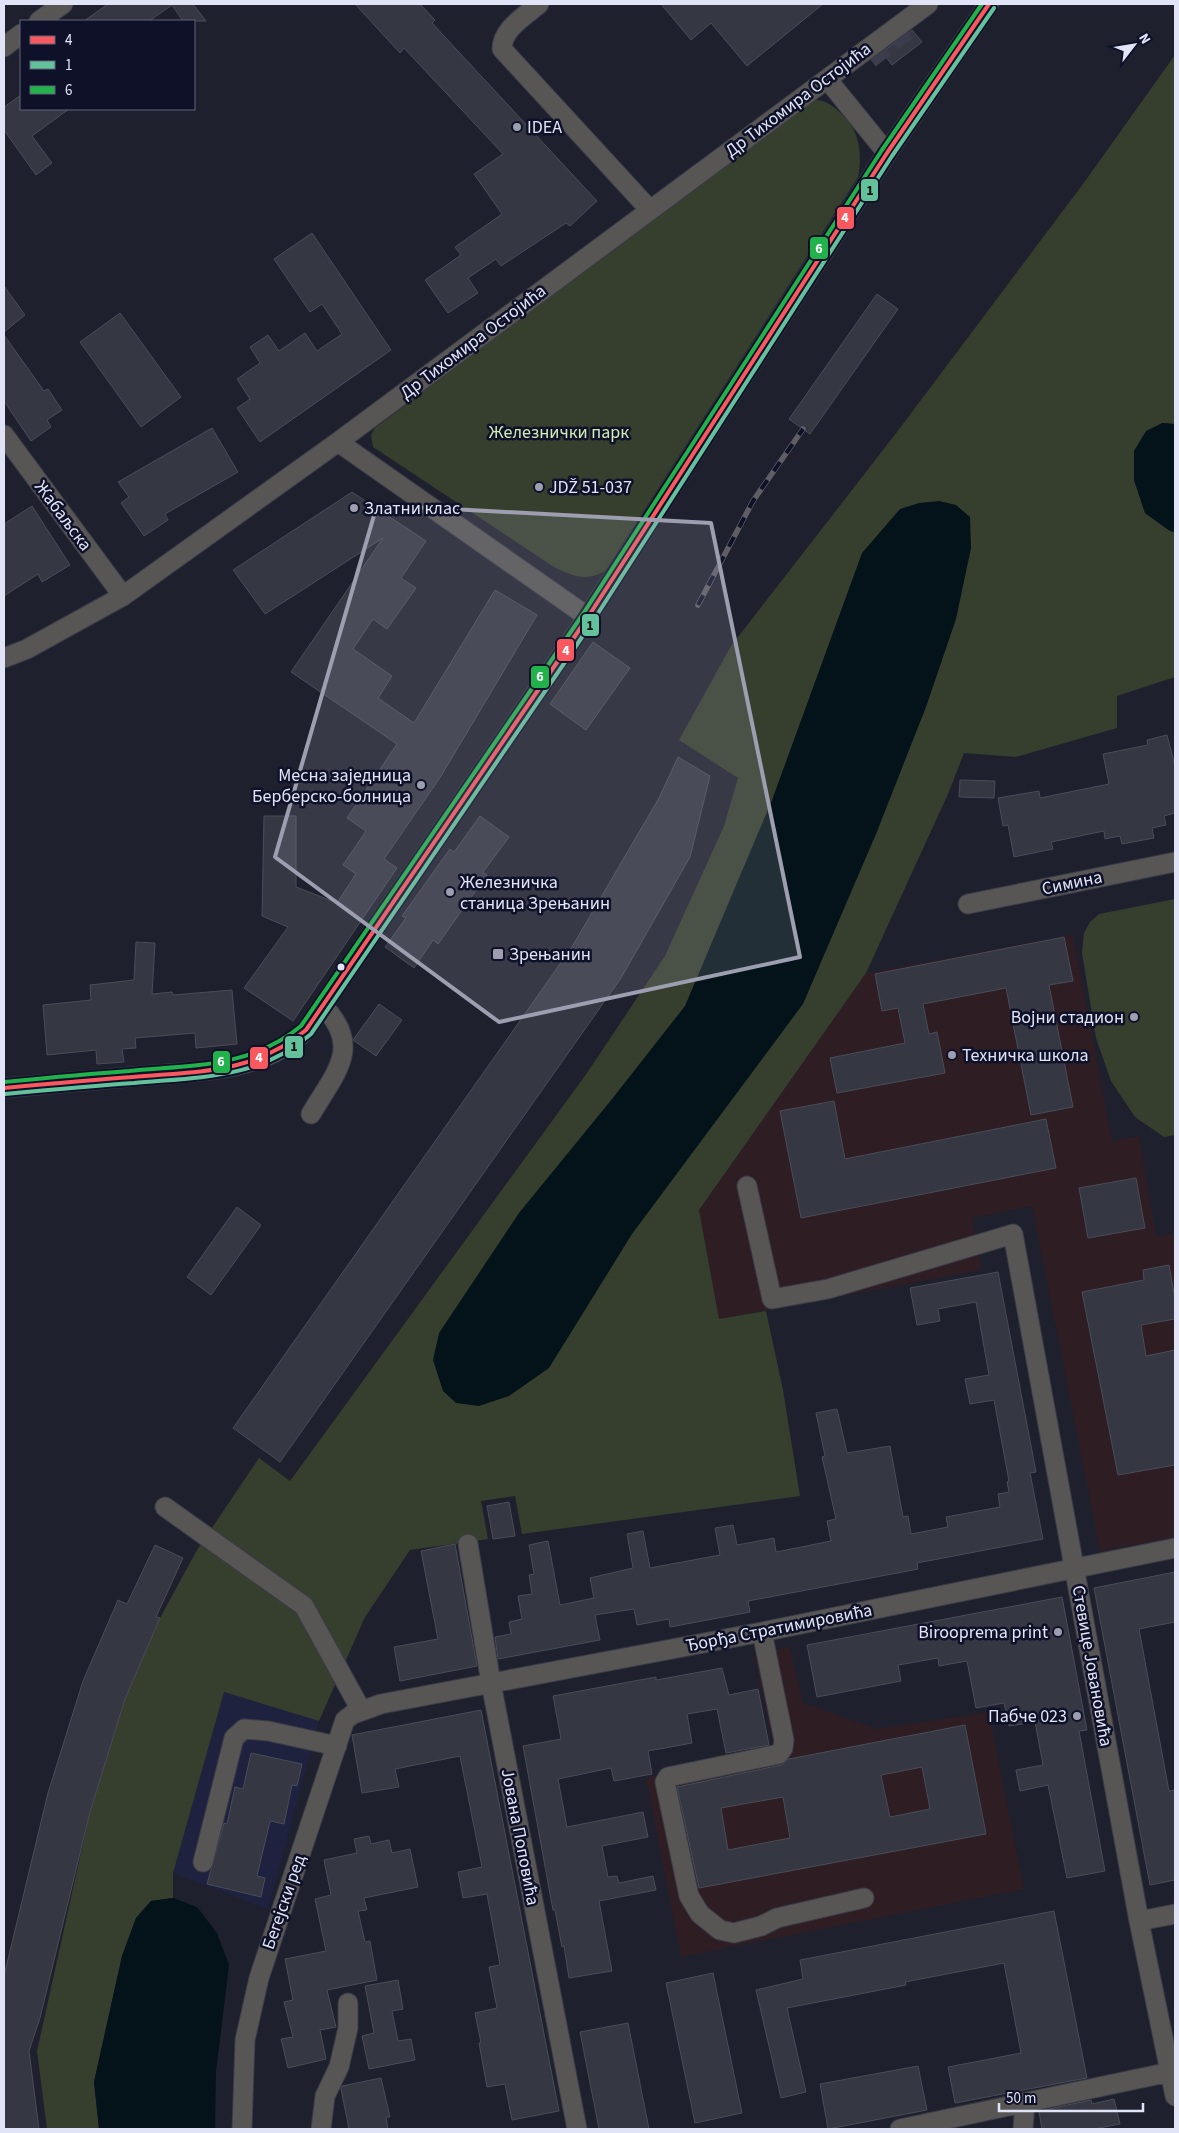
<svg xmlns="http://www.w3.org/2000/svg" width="1179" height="2133" font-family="'Source Sans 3',sans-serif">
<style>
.built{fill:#1f223f}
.education{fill:#2e1e23}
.green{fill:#363f2e}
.water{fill:#041319}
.building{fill:#353743;stroke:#4a4c58;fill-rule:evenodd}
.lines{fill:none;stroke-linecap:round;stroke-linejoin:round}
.minor-tunnel{stroke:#3b3d4c;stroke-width:19;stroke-dasharray:19 9;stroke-linecap:butt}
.minor-casing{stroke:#3b3c48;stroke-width:21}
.minor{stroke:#575655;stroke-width:19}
.rail-casing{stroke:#5f5e64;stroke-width:5.5}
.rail{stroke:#0f1129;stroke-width:4;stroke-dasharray:11;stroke-linecap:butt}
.bus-1-casing{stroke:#0f1129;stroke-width:8}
.bus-2-casing{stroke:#0f1129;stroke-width:8}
.bus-3-casing{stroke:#0f1129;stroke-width:8}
.bus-1{stroke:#f8585e;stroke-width:4}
.bus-2{stroke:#63c29c;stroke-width:4}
.bus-3{stroke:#22b24c;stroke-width:4}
.marked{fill:#9d9fb0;fill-opacity:0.2;stroke:#9d9fb0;stroke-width:4;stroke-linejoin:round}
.poi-dot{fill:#9d9fb0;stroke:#0f1129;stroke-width:2}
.bus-dot{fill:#e1e4f6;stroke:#0f1129;stroke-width:2}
.labels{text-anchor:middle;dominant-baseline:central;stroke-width:5;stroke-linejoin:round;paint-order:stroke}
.street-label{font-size:18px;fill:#e1e4f6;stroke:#0f1129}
.poi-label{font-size:18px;fill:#e1e4f6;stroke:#0f1129;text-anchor:start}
.park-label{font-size:18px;fill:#d2ebb4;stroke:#0f1129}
.line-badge{stroke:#0f1129;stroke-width:2}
.badge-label{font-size:14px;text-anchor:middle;font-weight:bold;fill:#fff}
.pale-badge-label{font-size:14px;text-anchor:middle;font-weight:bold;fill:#111}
</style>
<rect width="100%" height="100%" fill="#1e202e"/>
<path class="built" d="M224,1692L319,1721L268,1909L173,1873Z"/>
<path class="education" d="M1073,935L1112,1141L1139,1136L1156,1236L1175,1233V1537L1100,1551L1032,1206L972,1218L982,1270L719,1319L699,1210L866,973Z
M790,1647L803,1703L877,1729L989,1712L1024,1889L681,1957L646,1778L774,1750L754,1655Z"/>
<path class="green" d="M1175,55V424L1162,423L1134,451V480L1145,513L1170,531L1175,532V677L1117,696V728L1016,757L964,753L948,794L866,973L699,1210L719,1319L766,1311L783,1390L800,1496L522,1534L515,1496L481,1501L488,1539L410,1550L365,1617L319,1721L224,1692L173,1873V1898L151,1901L136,1918L122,1956L94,2082L99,2129H47L37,2051L90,1812L125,1699L160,1618L197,1550L259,1458L290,1481L587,1073L665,956L724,826L738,778L679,740L731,646L897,432L1083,184Z
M815,100C824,100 830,104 836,109C859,127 863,150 858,177L605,571C587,582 572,576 554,567L373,447L371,435L375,428L809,102Z
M1175,899V1135L1164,1137L1135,1117L1111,1081L1096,1038L1082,953L1084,933L1090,922L1099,914Z"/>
<path class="water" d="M1162,423L1175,424V532L1170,531L1145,513L1134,480V451L1146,431Z
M939,501L956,505L970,517L971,548L956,619L926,707L876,834L803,1004L632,1234L549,1368L509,1396L479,1406L456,1403L443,1391L433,1360L439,1333L519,1213L612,1099L685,1006L772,800L862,553L900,509L919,503Z
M173,1898L197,1907L217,1933L229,1965L216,2072L215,2129H99L94,2082L122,1956L136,1918L151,1901Z"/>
<path class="building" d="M108,4H193L206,21H183L172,5L149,21H84Z
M355,4H420L435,20L432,23L597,201L570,226L566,223L501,266L496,259L468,278L478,293L448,313L425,280L461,255L455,247L502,214L474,174L503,154L404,48L400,53Z
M661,4H823L747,66L711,23L691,40Z
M912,30L922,42L892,65L882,52Z
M21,95V109H69L32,136L52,163L36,175L4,130V107Z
M312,233L391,350L260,442L237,408L250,399L237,379L260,363L250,347L268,335L279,351L305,333L317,351L342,334L322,304L310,312L274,259Z
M4,286L25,315L4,332Z
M877,294L898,309L810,434L789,419Z
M120,313L181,397L141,427L80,342Z
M4,335L44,391L48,389L62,410L47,420L51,427L31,441L4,401Z
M212,428L238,472L165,514L168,520L144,536L121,503L129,497L118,482Z
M352,492L426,541L401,578L416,588L387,629L373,619L353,649L392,676L378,698L414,723L495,590L537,615L441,776L384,859L397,868L293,1021L244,988L288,927L262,916L264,816H296V887L337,903L356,874L343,865L366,831L347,818L397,744L291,672L383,538L265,614L233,570Z
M32,506L70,565L42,582L38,574L4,596V524Z
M593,642L630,668L586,730L550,704Z
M1167,735L1175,766V813L1164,816L1166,825L1152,828L1154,838L1122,844L1120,836L1105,839L1104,831L1051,842L1053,849L1014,857L1008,825L1003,826L998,798L1039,791L1040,798L1109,784L1103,754L1148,745L1147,740Z
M678,757L710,776L690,857L621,978L280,1462L233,1428L572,947L659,798Z
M960,780L995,781L994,798L959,797Z
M480,816L509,837L483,872L487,875L438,944L433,940L414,968L385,947L406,918L402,916L450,849L454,852Z
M1064,937L1073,981L1049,985L1073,1107L1031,1115L1006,988L923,1004L929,1034L937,1032L945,1073L837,1093L830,1058L905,1043L898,1008L882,1011L875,974Z
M136,942L155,943L152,994L172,992L173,995L232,990L237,1044L196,1048L195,1033L135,1038L136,1048L122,1049L124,1062L97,1064L96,1050L47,1055L43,1005L91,1000L90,985L134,980Z
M379,1004L402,1020L376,1056L353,1040Z
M834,1101L845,1159L1046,1119L1056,1168L801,1218L780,1111Z
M1136,1178L1145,1228L1088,1238L1079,1188Z
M237,1207L261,1225L211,1295L187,1277Z
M1169,1265L1175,1299V1319L1141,1325L1146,1356L1175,1350V1465L1118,1475L1082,1292L1144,1280L1143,1270Z
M998,1272L1036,1472L1030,1473L1043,1539L917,1563L918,1569L908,1571L748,1601L750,1612L670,1627L669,1619L637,1625L634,1609L595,1615L600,1640L498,1659L495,1637L511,1634L509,1622L522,1619L518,1596L532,1594L529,1575L534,1574L529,1545L548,1541L560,1605L594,1598L590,1578L633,1568L627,1534L643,1531L650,1568L720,1555L715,1528L733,1525L737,1545L774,1538L776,1552L831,1541L827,1521L836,1519L822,1457L825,1456L816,1413L837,1409L847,1453L890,1446L903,1517L908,1516L911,1534L948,1527L946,1517L1000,1507L998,1494L1009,1492L1007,1482L1009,1481L994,1400L970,1404L965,1379L989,1375L976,1302L938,1309L940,1321L917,1325L910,1288Z
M509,1502L515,1536L493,1539L487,1506Z
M455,1544L477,1666L400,1681L394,1647L438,1639L421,1551Z
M155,1545L183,1558L156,1617L160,1618L125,1699L90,1812L40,2018L29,2051L39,2129H4V1976L48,1793L83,1681L118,1600L127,1604Z
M1175,1572V1622L1139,1629L1169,1791L1175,1790V1880L1150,1885L1094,1588Z
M1062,1597L1087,1730L1079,1731L1105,1871L1067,1878L1048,1785L1020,1791L1018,1781L1016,1770L1043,1765L1035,1722L1009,1726L1004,1703L976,1708L967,1661L939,1666L938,1658L898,1665L901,1681L817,1697L807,1645Z
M722,1668L729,1695L758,1689L769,1745L726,1753L717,1709L687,1714L692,1743L648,1751L652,1774L614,1781L611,1768L558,1779L567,1827L643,1812L648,1837L602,1846L608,1877L617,1876L619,1883L653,1876L656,1890L599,1901L612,1971L569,1978L564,1946L562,1947L555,1910H553L523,1746L561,1739L553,1696L656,1677V1680Z
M481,1710L559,2111L512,2120L505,2084L487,2087L479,2043H481L475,2013L497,2008L489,1967L500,1965L487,1894L463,1898L458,1872L482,1867L460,1756L395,1769L399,1787L362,1793L352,1735Z
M965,1725L986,1834L699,1888L677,1787L781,1765L789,1759ZM922,1767L930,1809L890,1817L881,1775ZM783,1797L790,1838L728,1850L721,1808Z
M251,1753L302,1764L297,1786L292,1785L284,1824L270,1821L257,1876L265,1878L261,1897L207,1884L224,1823L227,1824L235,1787L243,1789Z
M369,1836L371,1844L389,1840L392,1853L410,1849L418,1887L364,1898L367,1910L358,1911L365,1942L370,1941L377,1980L327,1990L336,2027L320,2030L326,2059L288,2068L281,2039L293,2037L284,2002L293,2000L285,1959L326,1951L315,1899L331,1895L324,1860L357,1853L354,1839Z
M1054,1911L1087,2078L955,2103L948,2067L1021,2053L1004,1963L905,1982L906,1985L787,2008L806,2092L781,2098L756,1990L803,1979L800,1960Z
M713,1973L742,2113L695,2123L666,1983Z
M398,1980L403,2009L392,2011L398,2041L411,2039L415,2060L369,2069L362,2036L374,2033L365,1986Z
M628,2023L649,2129H599L580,2032Z
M918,2066L927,2110L828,2129L820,2084Z
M381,2078L390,2117H386L388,2129H349L341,2089L342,2086Z
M1114,2099L1120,2124L1094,2129H1042L1039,2111L1091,2100L1092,2104Z"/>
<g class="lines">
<path class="minor-tunnel" d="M870,59L911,28"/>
<defs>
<path id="minor" d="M539,4C525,16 502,29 502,49L650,210
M39,21L63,4
M4,47L21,34
M827,79L887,153
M4,435L123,596
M338,442L588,617
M4,658L27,649L123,596L338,442L928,4
M968,904L1175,862
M4,1088C46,1084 87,1081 129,1077C188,1071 262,1075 306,1030L588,617L887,153L989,4
M311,1114C335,1073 363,1047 323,1006
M747,1186L772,1299L828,1289L1013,1234L1139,1921L1175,2096
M165,1507L304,1606L361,1710
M468,1544L491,1683L577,2129
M762,1632L784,1740L783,1748L779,1754L668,1777L665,1782L689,1896L700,1914L720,1930L734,1933L761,1926L777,1918L864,1898
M203,1862L234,1738L244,1729L268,1731L337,1746
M1139,1921L1175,1914
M242,2129L245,2040L259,1978L345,1720L353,1714L381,1704L762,1632L1175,1548
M321,2129L325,2096L339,2067L348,2028V2003
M900,2129L1170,2072
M1023,2129L1025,2103"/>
</defs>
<use href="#minor" class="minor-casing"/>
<use href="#minor" class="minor"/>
<defs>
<path id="rail" d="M698,605L753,501L803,429"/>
</defs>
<use href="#rail" class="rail-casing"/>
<use href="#rail" class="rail"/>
<defs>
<path id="bus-1" d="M4,1088C47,1084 90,1080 133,1077C199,1071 253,1074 306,1030L588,617L887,153L989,4"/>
<path id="bus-2" d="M5,1094C48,1090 91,1086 134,1083C198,1077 260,1079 311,1034L593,621L892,156L994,8"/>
<path id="bus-3" d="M4,1082C45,1078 87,1074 129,1071C192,1065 250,1068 301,1026L583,614L882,150L982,4"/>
</defs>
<use href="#bus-1" class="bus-1-casing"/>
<use href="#bus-2" class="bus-2-casing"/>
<use href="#bus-3" class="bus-3-casing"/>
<use href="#bus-1" class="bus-1"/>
<use href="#bus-2" class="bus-2"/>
<use href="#bus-3" class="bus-3"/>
</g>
<path class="marked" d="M377,505L711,523L800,957L499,1022L275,857Z"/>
<g class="poi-dot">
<circle cx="517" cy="127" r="5"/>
<circle cx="539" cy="487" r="5"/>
<circle cx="354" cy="508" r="5"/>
<circle cx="421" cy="785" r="5"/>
<circle cx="450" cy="892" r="5"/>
<rect x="492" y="948" width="12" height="12" rx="2.5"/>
<circle cx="1134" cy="1017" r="5"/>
<circle cx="952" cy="1055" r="5"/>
<circle cx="1058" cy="1632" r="5"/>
<circle cx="1077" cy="1716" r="5"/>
</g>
<circle class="bus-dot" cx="341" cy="967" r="4.5"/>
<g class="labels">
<g class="street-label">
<text transform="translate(798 100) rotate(-37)">Др Тихомира Остојића</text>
<text transform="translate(473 342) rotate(-37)">Др Тихомира Остојића</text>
<text transform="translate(63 516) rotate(53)">Жабаљска</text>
<text transform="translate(1072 883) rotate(-12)">Симина</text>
<text transform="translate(779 1628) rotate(-11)">Ђорђа Стратимировића</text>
<text transform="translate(1092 1666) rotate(80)">Стевице Јовановића</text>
<text transform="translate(520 1837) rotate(79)">Јована Поповића</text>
<text transform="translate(284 1902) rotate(-71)">Бегејски ред</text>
</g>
<g class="poi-label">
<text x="527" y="127">IDEA</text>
<text x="549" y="487">JDŽ 51-037</text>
<text x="364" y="508">Златни клас</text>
<text x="411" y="775" text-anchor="end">Месна заједница<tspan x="411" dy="21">Берберско-болница</tspan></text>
<text x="460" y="882">Железничка<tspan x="460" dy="21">станица Зрењанин</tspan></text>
<text x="509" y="954">Зрењанин</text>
<text x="1124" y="1017" text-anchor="end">Војни стадион</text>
<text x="962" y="1055">Техничка школа</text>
<text x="1048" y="1632" text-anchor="end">Birooprema print</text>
<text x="1067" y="1716" text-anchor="end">Пабче 023</text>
</g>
<g class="park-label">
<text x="559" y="432">Железнички парк</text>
</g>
</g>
<g class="line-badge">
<rect x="860" y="178" width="19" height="24" rx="5" fill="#63c29c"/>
<rect x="836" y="206" width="19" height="24" rx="5" fill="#f8585e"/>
<rect x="809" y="236" width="20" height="24" rx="5" fill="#22b24c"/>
<rect x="581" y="613" width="19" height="24" rx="5" fill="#63c29c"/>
<rect x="556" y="638" width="19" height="24" rx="5" fill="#f8585e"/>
<rect x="530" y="665" width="20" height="24" rx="5" fill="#22b24c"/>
<rect x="284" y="1035" width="20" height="24" rx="5" fill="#63c29c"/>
<rect x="249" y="1046" width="20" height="24" rx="5" fill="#f8585e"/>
<rect x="212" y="1050" width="19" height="24" rx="5" fill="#22b24c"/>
</g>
<g class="badge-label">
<text x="845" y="222">4</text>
<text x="819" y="253">6</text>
<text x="566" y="655">4</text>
<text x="540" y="681">6</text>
<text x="259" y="1062">4</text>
<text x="221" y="1066">6</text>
</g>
<g class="pale-badge-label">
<text x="870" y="195">1</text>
<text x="590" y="630">1</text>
<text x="294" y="1051">1</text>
</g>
<rect width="1179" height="2133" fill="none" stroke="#e1e4f6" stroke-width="10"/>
<rect x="20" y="20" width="175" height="90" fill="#0f1129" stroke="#63657b"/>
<rect x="30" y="36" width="25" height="8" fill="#f8585e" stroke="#63657b"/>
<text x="65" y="45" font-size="15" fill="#e1e4f6">4</text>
<rect x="30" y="61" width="25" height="8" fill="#63c29c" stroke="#63657b"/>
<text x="65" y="70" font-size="15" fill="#e1e4f6">1</text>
<rect x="30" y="86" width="25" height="8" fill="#22b24c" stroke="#63657b"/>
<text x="65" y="95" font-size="15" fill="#e1e4f6">6</text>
<g transform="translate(1134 45) rotate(59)" stroke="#0f1129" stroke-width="4" paint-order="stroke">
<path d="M0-4L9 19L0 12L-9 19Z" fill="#e1e4f6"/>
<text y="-8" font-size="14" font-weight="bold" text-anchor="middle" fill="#e1e4f6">N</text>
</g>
<path d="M999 2103v8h144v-8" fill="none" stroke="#e1e4f6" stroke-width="2.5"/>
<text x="1006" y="2103" font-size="15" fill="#e1e4f6" stroke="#0f1129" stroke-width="4" paint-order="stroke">50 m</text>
</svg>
